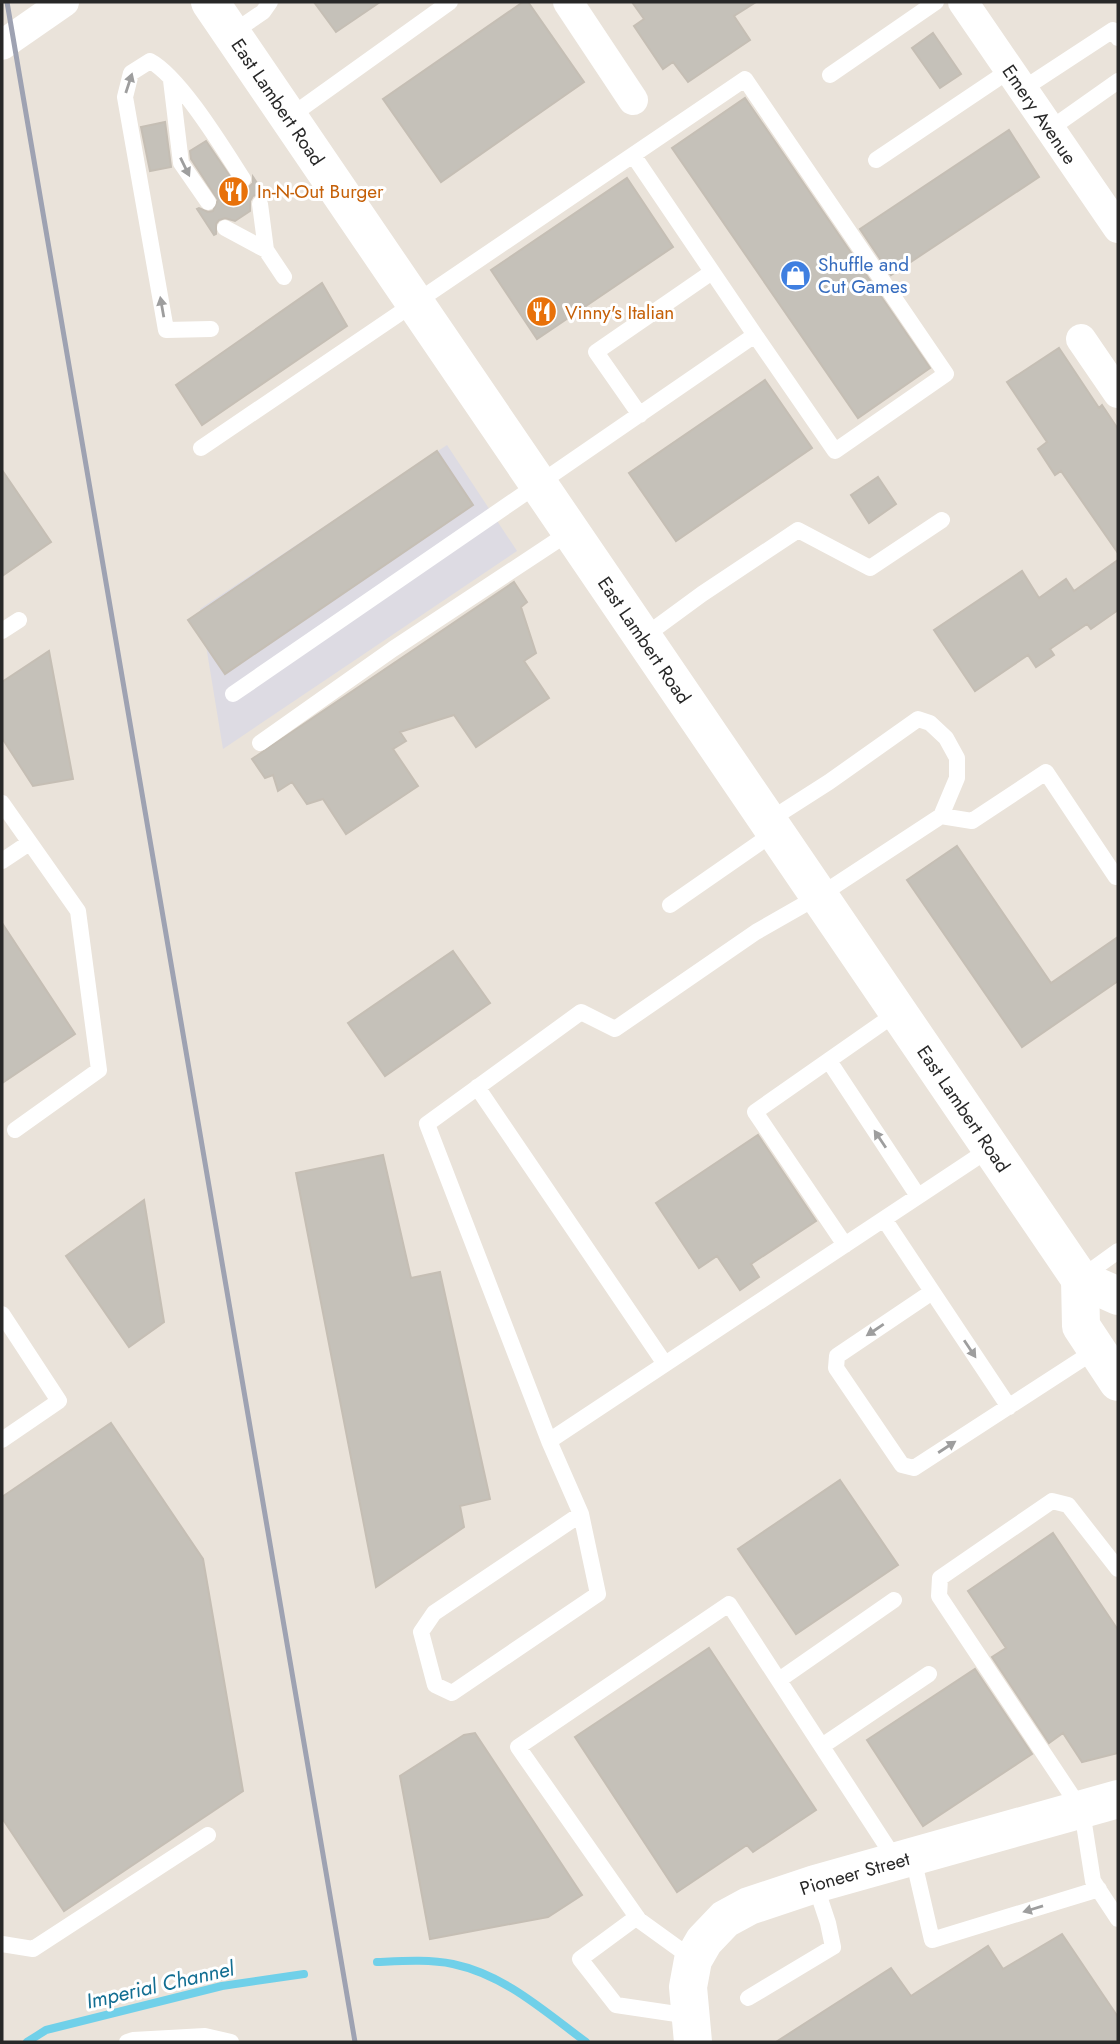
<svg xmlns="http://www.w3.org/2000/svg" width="1120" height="2044" font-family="Jost,sans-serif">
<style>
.industrial{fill:#dddbe3}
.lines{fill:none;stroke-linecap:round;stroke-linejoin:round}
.stream{stroke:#70d0e9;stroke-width:8}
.building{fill:#c5c1b9;stroke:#c5beb4;stroke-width:2}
.service{stroke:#fff;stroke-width:16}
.minor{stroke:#fff;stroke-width:30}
.tertiary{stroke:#fff;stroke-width:38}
.secondary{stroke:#fff;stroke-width:38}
.rail{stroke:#9ea2b2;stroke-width:5}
.oneway{fill:#9e9e9e}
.labels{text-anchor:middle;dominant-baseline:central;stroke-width:6;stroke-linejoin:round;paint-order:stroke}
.street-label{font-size:19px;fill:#282828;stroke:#fff}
.food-label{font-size:19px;fill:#c56008;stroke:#fff;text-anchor:start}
.shop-label{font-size:19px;fill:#366cbe;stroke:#fff;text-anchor:start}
.water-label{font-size:21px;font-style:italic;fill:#126e92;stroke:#fff}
</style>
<rect width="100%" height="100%" fill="#eae3da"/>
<path class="industrial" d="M447,445L517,551L223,749L200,609Z"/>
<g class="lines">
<path class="stream" d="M377,1962C401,1961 429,1959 453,1964C505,1975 544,2011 586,2042
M27,2042L46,2030L222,1986L304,1974"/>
</g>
<path class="building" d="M314,2H380L336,32Z
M523,2H528L584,82L441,182L383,99Z
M632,2H756L734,16L750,40L688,82L673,62L663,69L634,26L644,19Z
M933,33L961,74L940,88L912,48Z
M745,98L930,368L858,418L672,148Z
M165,122L171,167L150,171L141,127Z
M1009,130L1039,177L891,275L860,229Z
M206,141L238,188L249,187L253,183V177L266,196L259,194L253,196L250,201V211L235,221L225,218L219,220L216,224V234L214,235L197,209L199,208L208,212L213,211L218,200L191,159L190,151Z
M627,178L673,247L537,339L491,270Z
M322,283L347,326L202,425L176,385Z
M1059,348L1099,408L1102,405L1118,429V553L1061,471L1055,475L1038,449L1047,442L1007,382Z
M765,380L812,448L676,541L629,473Z
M437,451L473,505L225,674L188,620Z
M2,470L51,542L2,576Z
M878,477L896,504L869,523L851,495Z
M1118,560V610L1091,629L1087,624L1050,649L1054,655L1036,667L1028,655L975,691L934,630L1022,571L1039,598L1066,579L1074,591Z
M514,582L527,602L521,607L536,653L524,661L549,698L476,747L454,715L400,732L406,741L393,749L418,786L346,834L323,799L307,804L292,782L278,791L273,775L265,778L252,759Z
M49,651L73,779L33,786L2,738V682Z
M957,846L1051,983L1118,937V981L1022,1047L907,880Z
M2,923L75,1034L2,1083Z
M453,951L490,1003L385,1076L348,1023Z
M758,1135L816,1221L751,1264L759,1277L740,1290L717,1256L699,1268L656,1203Z
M383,1155L411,1278L440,1272L490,1499L460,1506L464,1527L376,1587L296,1173Z
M144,1200L164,1322L129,1347L66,1256Z
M111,1423L203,1559L243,1791L64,1911L2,1818V1497Z
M840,1480L898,1565L796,1634L738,1549Z
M1053,1533L1118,1630V1753L1082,1762L1063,1733L1049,1743L992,1657L1006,1648L968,1591Z
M709,1648L816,1810L753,1852L747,1845L677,1892L575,1737Z
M975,1669L1032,1754L923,1826L867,1740Z
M475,1733L582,1895L548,1917L430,1939L400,1776L464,1735Z
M1062,1934L1118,2017V2042H776L891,1968L911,1996L988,1946L1003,1969Z"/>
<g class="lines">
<path class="service" d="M232,33L263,12L270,2
M830,75L936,2
M171,80L181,163L208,202
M1023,89L1113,30L1118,38
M288,118L450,2
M1050,129L1118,81
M633,155L755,335
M876,160L1010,70
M260,204L266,250L284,277
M225,228L266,250
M211,329L166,330L125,97L131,73L150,61C180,77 223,148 243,179
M640,415L596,352L712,272
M201,448L745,79L946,374L835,451L755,335L233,694
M2,631L19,620
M642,638L702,594L798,530L870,568L942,520
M260,743L393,649L570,532
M2,803L78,911L99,1070L15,1130
M941,816L972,821L1046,772L1116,877
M2,861L29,843
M670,905L775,832
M829,1061L918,1196
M477,1087L665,1364
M884,1219L1009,1407
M845,1245L755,1112L898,1012
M1082,1277L1118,1251
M932,1292L837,1356L836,1368L902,1465L914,1468L1096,1350
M2,1314L59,1401L2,1440
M549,1441L991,1148
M581,1514L598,1594L452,1693L435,1685L421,1632L434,1613L581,1514L549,1441L427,1124L581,1012L615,1029L756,932L819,896L941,816L957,778V758L946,738L930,723L918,719L829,782L768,821
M1118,1569L1068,1505L1052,1501L940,1578L939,1596L1082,1811L1093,1881L1118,1919
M779,1680L894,1600
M822,1746L929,1674
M913,1858L932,1940L1099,1889
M637,1917L580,1959L616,2005L690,2016
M2,1944L33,1949L208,1835
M693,1959L639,1920L518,1747L729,1604L897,1862
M748,1998L833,1947L828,1923L815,1884
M127,2042L133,2040L205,2036L231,2042"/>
<g class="minor">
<path d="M568,2L633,100"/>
<path id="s1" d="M963,2L1118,228"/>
<path d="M2,45L64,2"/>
<path d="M1081,339L1118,393"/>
</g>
<path class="tertiary" id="s2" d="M693,2042L688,1987L693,1960L704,1941L725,1919L749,1906L815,1884L1118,1799"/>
<g class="secondary">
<path id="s3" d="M210,2L1080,1279L1118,1296"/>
<path d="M1080,1279L1081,1326L1118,1382"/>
</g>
<path class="rail" d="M7,2L355,2042"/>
</g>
<defs><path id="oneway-solid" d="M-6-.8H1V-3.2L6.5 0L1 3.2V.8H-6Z" transform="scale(1.75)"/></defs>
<g class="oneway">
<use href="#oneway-solid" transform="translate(129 83) rotate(-72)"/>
<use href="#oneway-solid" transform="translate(185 167) rotate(64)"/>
<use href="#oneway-solid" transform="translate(162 307) rotate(-100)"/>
<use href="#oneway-solid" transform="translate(880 1139) rotate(-124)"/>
<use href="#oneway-solid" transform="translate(875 1330) rotate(146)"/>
<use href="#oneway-solid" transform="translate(970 1349) rotate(56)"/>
<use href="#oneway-solid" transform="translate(947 1447) rotate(-33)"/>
<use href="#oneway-solid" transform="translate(1033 1909) rotate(163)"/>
</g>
<defs>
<symbol id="restaurant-disc" viewBox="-11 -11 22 22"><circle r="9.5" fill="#e8710a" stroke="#fff"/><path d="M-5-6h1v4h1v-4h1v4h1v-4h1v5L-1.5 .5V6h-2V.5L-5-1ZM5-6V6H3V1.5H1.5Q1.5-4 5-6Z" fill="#fff"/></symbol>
<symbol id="shop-disc" viewBox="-11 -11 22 22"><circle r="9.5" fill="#3f7fe0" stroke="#fff"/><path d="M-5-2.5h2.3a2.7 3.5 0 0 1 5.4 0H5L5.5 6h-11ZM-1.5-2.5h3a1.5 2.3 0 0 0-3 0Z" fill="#fff"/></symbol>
</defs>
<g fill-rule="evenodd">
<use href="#restaurant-disc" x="216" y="174" width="35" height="35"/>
<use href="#shop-disc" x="778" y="258" width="35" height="35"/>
<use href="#restaurant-disc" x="524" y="294" width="35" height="35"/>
</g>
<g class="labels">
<g class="street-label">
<text stroke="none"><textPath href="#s3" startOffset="121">East Lambert Road</textPath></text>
<text stroke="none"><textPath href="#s1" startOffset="136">Emery Avenue</textPath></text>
<text stroke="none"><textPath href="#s3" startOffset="772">East Lambert Road</textPath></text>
<text stroke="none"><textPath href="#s3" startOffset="1339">East Lambert Road</textPath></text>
<text stroke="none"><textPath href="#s2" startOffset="273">Pioneer Street</textPath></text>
</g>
<g class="food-label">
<text x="257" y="191">In-N-Out Burger</text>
<text x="565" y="312">Vinny's Italian</text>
</g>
<g class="shop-label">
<text x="818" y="264">Shuffle and<tspan x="818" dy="22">Cut Games</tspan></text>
</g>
<g class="water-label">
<text transform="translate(160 1985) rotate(-13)">Imperial Channel</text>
</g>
</g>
<rect width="1120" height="2044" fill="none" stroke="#282828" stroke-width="7"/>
</svg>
